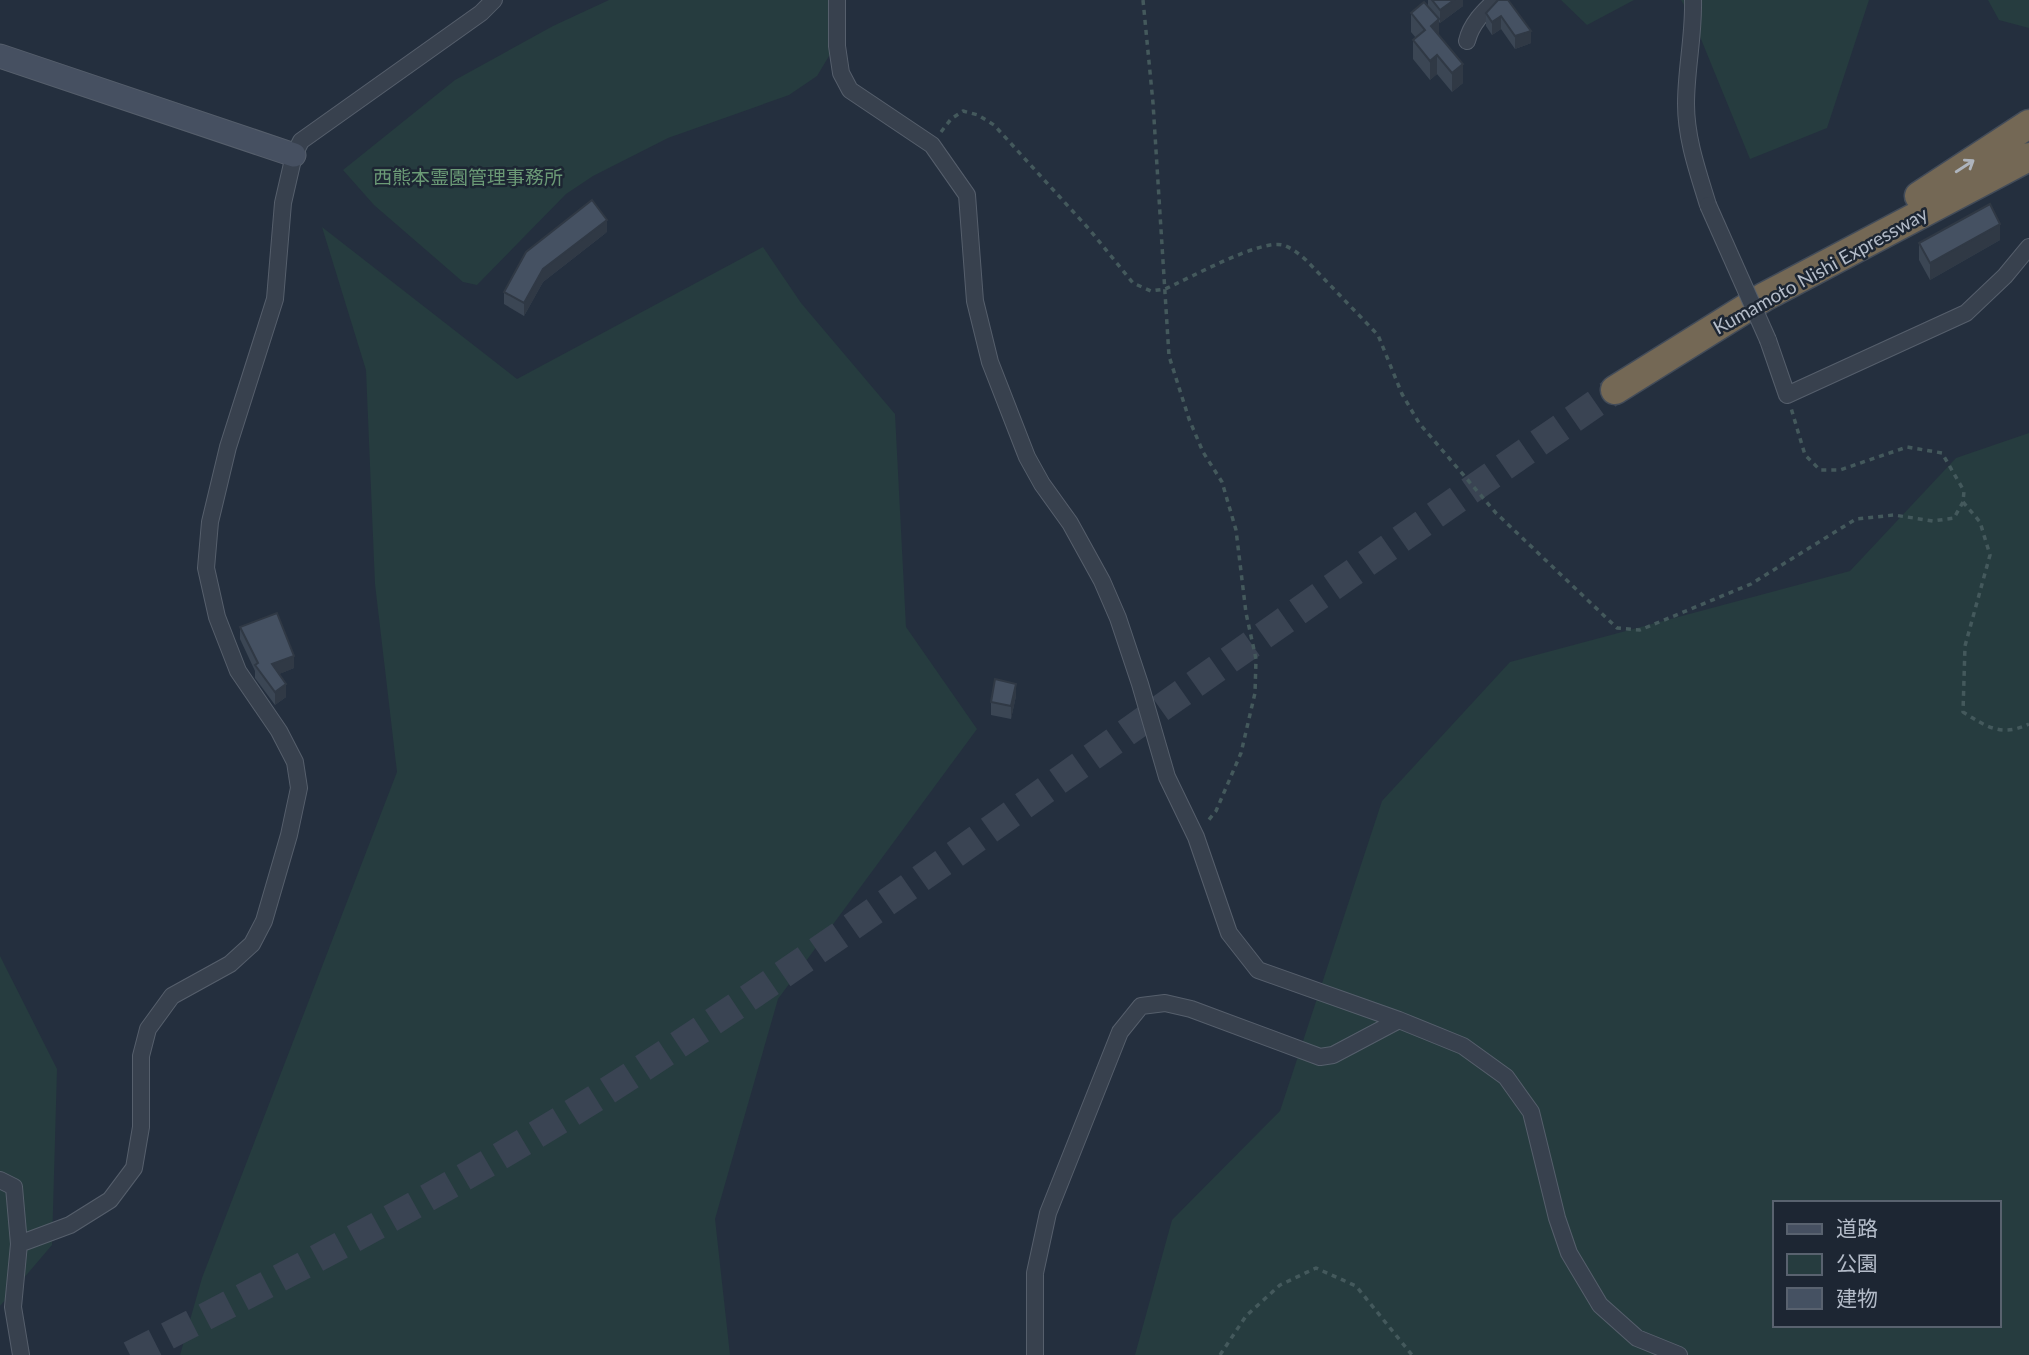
<svg xmlns="http://www.w3.org/2000/svg" width="2029" height="1355" font-family="Lato,'Noto Sans JP',sans-serif">
<style>
.green{fill:#263c3f;fill-rule:evenodd}
.lines{fill:none;stroke-linecap:round;stroke-linejoin:round}
.highway-tunnel{stroke:#3a4453;stroke-width:28;stroke-dasharray:28 14;stroke-linecap:butt}
.street-casing{stroke:#565f6c;stroke-width:18}
.secondary-casing{stroke:#565f6c;stroke-width:25}
.highway-casing{stroke:#434c59;stroke-width:31}
.path{stroke:#44595c;stroke-width:3.5;stroke-dasharray:5 5;stroke-linecap:butt}
.street{stroke:#38414e;stroke-width:16}
.secondary{stroke:#465061;stroke-width:23}
.highway{stroke:#746855;stroke-width:28}
.street-bridge-casing{stroke:#565f6c;stroke-width:18;stroke-linecap:butt}
.street-bridge{stroke:#38414e;stroke-width:16}
.wall{fill:#3b4654}
.shaded-wall{fill:#303945}
.building{fill:#455162;stroke:#303945;stroke-width:2}
.oneway{stroke:#aeb4bd}
.labels{text-anchor:middle;dominant-baseline:central;stroke-width:5;stroke-linejoin:round;paint-order:stroke}
.park-label{font-size:19px;fill:#6b9a76;stroke:#1d2633}
.street-label{font-size:19px;fill:#b4bcc9;stroke:#1d2633}
</style>
<rect width="100%" height="100%" fill="#242f3e"/>
<path class="green" d="M609,0H832V51L817,76L789,95L668,138L593,176L566,194L477,285L463,282L374,205L343,170L455,80L553,26Z
M1561,0H1634L1587,25Z
M1681,0H1869L1827,128L1750,159L1694,22Z
M1988,0H2029V28L1999,20Z
M322,227L517,379L763,247L801,303L895,414L906,627L977,729L778,999L715,1219L730,1355H180L202,1278L397,772L375,584L366,370Z
M2029,433V1355H1135L1172,1220L1280,1111L1382,801L1510,662L1850,571L1956,458ZM1775,1203H1999V1325H1775Z
M0,956L57,1069L52,1245L0,1306Z"/>
<g class="lines">
<path class="highway-tunnel" d="M130,1355C302,1268 473,1178 635,1073C785,976 930,872 1075,769C1254,642 1434,515 1615,390"/>
<defs>
<path id="street" d="M837,0V46L841,73L850,90L932,145L967,195L975,301L990,362L1027,457L1042,484L1070,523L1102,581L1118,618L1140,684L1167,777L1196,837L1229,933L1258,970L1399,1020L1463,1046L1506,1077L1531,1112L1557,1218L1569,1253L1600,1305L1637,1338L1679,1355
M1693,0C1694,35 1686,69 1686,104C1686,139 1698,172 1708,205
M1467,41C1471,24 1483,12 1496,0
M1768,340L1787,395L1966,313L2005,276L2029,247
M0,1180L14,1187L19,1244L13,1307L21,1355
M19,1244L70,1225L110,1200L134,1168L141,1127V1056L148,1029L172,996L230,964L252,944L264,921L289,835L299,788L295,762L279,731L238,671L217,617L206,568L210,522L228,447L275,299L283,203L294,155L301,141L481,13L494,0
M1035,1355V1273L1048,1213L1120,1032L1141,1006L1165,1003L1191,1009L1320,1057L1333,1055L1399,1020"/>
<path id="secondary" d="M0,56L294,155"/>
<path id="highway" d="M1919,196L2029,124
M1615,390L1764,297L2029,157"/>
</defs>
<use href="#street" class="street-casing"/>
<use href="#secondary" class="secondary-casing"/>
<use href="#highway" class="highway-casing"/>
<path class="path" d="M1143,0L1153,103L1169,356L1189,419L1203,452L1222,482L1236,530L1246,613L1256,659L1255,693L1241,753L1216,811L1207,822
M941,132L951,119L963,111L978,115L994,125L1089,229L1133,283L1151,291L1165,289C1190,278 1260,239 1283,245C1292,248 1299,254 1306,260L1378,335L1402,394L1419,423L1496,513L1617,628L1640,630L1751,584L1856,519L1894,515L1933,521L1954,518L1963,502L1964,491L1942,453L1907,447L1840,470H1820L1805,455L1791,408
M1963,502L1980,522L1990,555L1965,646L1963,712C1987,727 2001,737 2029,724
M1220,1355L1246,1316L1280,1285L1316,1268L1356,1286L1412,1355"/>
<use href="#street" class="street"/>
<use href="#secondary" class="secondary"/>
<use href="#highway" class="highway"/>
<defs>
<path id="street-bridge" d="M1708,205L1768,340"/>
</defs>
<use href="#street-bridge" class="street-bridge-casing"/>
<use href="#street-bridge" class="street-bridge"/>
</g>
<path class="wall" d="M1428,0H1463V6L1440,23L1439,22V35L1463,83L1452,92L1437,74L1430,80L1413,59V40L1416,38L1411,32V13L1428,6Z
M1498,0L1531,43L1515,49L1501,29L1492,35L1486,26V13Z
M607,232L543,282L524,316L504,304V292Z
M2000,240L1930,280L1919,260V243Z
M240,627L294,668L279,674L286,697L275,705L255,678V671L240,639Z
M1016,696L1011,719L991,715V702Z"/>
<path class="shaded-wall" d="M1454,0H1463V6L1440,23V10Z
M1501,16V29L1492,35V22Z
M1439,19V38L1431,26Z
M1531,31V43L1515,49V36Z
M1437,55V74L1430,80V61Z
M1463,64V83L1452,92V73Z
M607,220V232L543,282L524,316V303L543,269Z
M2000,224V240L1930,280V263Z
M294,656V668L272,677V664Z
M286,684V697L275,705V692Z
M1016,684V696L1011,719V706Z"/>
<path class="building" d="M1432,0H1454L1440,10Z
M1498,0H1508L1531,31L1515,36L1501,16L1492,22L1486,13Z
M1424,2L1439,19L1431,26L1463,64L1452,73L1437,55L1430,61L1413,40L1425,30L1411,13Z
M592,200L607,220L543,269L524,303L504,292L526,252Z
M1990,204L2000,224L1930,263L1919,243Z
M277,613L294,656L272,664L286,684L275,692L255,665L258,663L240,627Z
M995,679L1016,684L1011,706L991,702Z"/>
<defs><path id="oneway-shaft" d="M-6 0H5M1.5-3L5.5 0L1.5 3" fill="none" stroke-width="1.6" stroke-linecap="round" stroke-linejoin="round" transform="scale(1.75)"/></defs>
<use class="oneway" href="#oneway-shaft" transform="translate(1965 166) rotate(-33)"/>
<g class="labels">
<g class="park-label">
<text x="468" y="176">西熊本霊園管理事務所</text>
</g>
<g class="street-label">
<text transform="translate(1820 270) rotate(-29)">Kumamoto Nishi Expressway</text>
</g>
</g>
<rect x="1773" y="1201" width="228" height="126" fill="#1d2633" stroke="#59626f" stroke-width="2"/>
<rect x="1787" y="1224" width="35" height="10" fill="#465061" stroke="#59626f" stroke-width="2"/>
<text x="1836" y="1236" font-size="21" fill="#b4bcc9">道路</text>
<rect x="1787" y="1254" width="35" height="21" fill="#263c3f" stroke="#59626f" stroke-width="2"/>
<text x="1836" y="1271" font-size="21" fill="#b4bcc9">公園</text>
<rect x="1787" y="1288" width="35" height="21" fill="#455162" stroke="#59626f" stroke-width="2"/>
<text x="1836" y="1306" font-size="21" fill="#b4bcc9">建物</text>
</svg>
